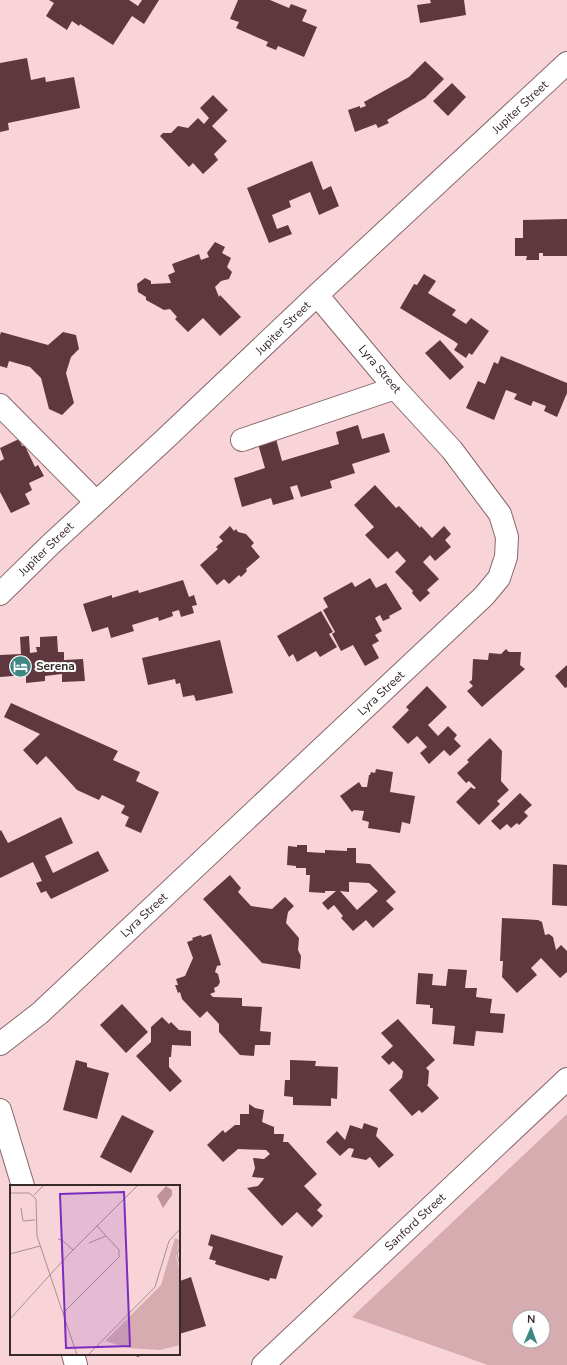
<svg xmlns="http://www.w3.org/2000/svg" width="567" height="1365" font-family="'Nunito Sans',sans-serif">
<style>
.green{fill:#d6acb1;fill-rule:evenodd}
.building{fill:#5e383e;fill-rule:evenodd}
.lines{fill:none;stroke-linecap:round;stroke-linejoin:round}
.minor-casing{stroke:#86676a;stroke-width:24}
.secondary-casing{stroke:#86676a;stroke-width:24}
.minor{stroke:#fff;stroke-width:22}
.secondary{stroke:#fff;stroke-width:22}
.labels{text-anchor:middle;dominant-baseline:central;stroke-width:4;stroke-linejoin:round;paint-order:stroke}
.street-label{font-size:12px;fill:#36292a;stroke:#fff}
.poi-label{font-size:12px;font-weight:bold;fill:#36292a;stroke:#fff;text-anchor:start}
.inset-road{fill:none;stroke:#aa9092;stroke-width:1}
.view{fill:#7b2cbf;fill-opacity:0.15;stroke:#7b2cbf;stroke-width:2}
.inset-edge{fill:none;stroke:#36292a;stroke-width:2}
</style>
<rect width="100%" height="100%" fill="#f8d4d8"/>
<path class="green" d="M567,1114V1365H488L352,1317ZM519,1317H543V1341H519Z"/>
<path class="building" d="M49,0H129L138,6L142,0H159L144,24L132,16L113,45L80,24L79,26L72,21L67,30L46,16L54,3Z
M238,0H270L289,8L291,4L307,10L302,21L317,27L304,57L278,46L276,50L266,46L268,42L236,28L239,22L230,19Z
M430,0H464L466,15L420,23L417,5L431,3Z
M27,58L31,80L45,77L46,82L74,77L80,108L8,123L9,130L0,132V63Z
M425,61L444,79L425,98L387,120L389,123L378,128L376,124L355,132L348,110L360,106V108L366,106L364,102L409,77Z
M452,83L466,97L448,116L433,101Z
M213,95L228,110L212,126L227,141L214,154L218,160L203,174L193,163L189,167L160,136L163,133H171L178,126L188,128L198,118L204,124L209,118L200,108Z
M312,161L323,190L331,186L339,206L319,215L310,192L289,201L291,207L272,215L277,229L288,225L292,234L269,243L247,188Z
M567,219V256H543V253H539V260H526L527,256H515V238H523V220Z
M215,242L225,247L222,253L231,258L227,267L232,272L229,279L221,281L215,287L219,297L220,295L241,317L220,336L203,318L188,332L175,319L177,317L170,309L164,310L146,300V297L138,292L137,284L145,278L151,281V284L171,283L168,275L175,272L172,264L199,254L201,260L209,257L207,253Z
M424,274L436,281L428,293L456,310L452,315L466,324L471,318L489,331L472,355L469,353L466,358L454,350L458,344L454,341L400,308L414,284L417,285Z
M1,332L48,345L63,332L76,335L79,349L71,357L66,373L74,403L62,415L49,409L41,378L30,367L9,361L7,368L0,366V335Z
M440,340L464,367L450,380L425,353Z
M501,356L567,383V393L557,417L544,411L546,406L533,401L531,406L514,399L517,394L506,390L494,420L466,408L478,381L485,384L494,362L498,364Z
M358,425L362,439L384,433L390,452L352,464L355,473L330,481L332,488L301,497L297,485L290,487L294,499L273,505L271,498L242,507L234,478L265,468L258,444L276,439L282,461L339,444L336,432Z
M19,439L22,446H25L35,467L38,465L44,476L29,483L32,490L25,494L30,504L11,513L0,492V461L4,459L0,448Z
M375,485L396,508L399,506L420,528L421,526L432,538L444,526L451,534L445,540L451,547L435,561L430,555L423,562L439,579L427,590L430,593L420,602L412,593L413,591L395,572L406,561L397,551L388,559L365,535L374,527L354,505Z
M230,526L234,531L236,529L238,532L246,534L254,543L251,546L260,557L246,569L247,571L241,577L239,575L229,584L224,579L217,585L200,565L218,549L216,547L223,541L219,537Z
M370,578L376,588L386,583L402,609L389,616L390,618L383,621L380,615L375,618L382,631L375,635L379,641L372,645L379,658L365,666L353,645L341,651L332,634L335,632L323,610L328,607L323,598L352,582L355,587Z
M183,580L189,597L194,595L197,605L192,606L194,613L181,617L179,610L172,612L173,616L159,621L158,617L132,625L134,631L111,638L108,627L92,632L83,604L112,595V598L138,590L139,593Z
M321,611L333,632L329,634L337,647L320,657L316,651L297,662L293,654L289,657L277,636Z
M29,636L30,653L37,652L36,647H40V637L57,636L58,652H64V660L83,659L85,681L62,682V674L45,676V681L26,683V675L0,677V655L21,654L20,637Z
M220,640L233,693L196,701L194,695L183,697L180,683L176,684L175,679L148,685L142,658Z
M506,649L509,652H521L520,665L525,669L482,707L467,691L473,686L469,682L472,680L473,659L488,660L489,653L501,654Z
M567,665V687L565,688L555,676Z
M427,686L447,707L428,725L438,736L448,726L457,735L454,739L461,746L450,756L444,750L429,764L420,753L427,747L417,736L408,744L392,727L409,710L406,707Z
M11,703L118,751L113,760L140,772L136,781L159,792L141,833L125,826L129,817L121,813L125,806L102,795L99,800L77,790L46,756L37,765L23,750L40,734L4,717Z
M490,738L502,751L501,781L509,790L497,801L500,804L479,825L456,802L471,787L474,789L476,788L469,781L466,783L457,773L469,762L467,760Z
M376,769L393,772L390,792L415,796L410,824L402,822L400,833L368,828L369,822L362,820L364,811L354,810L352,812L340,796L359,782L362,787H367L369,775H370L371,772L375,773Z
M520,793L532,805L524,812L528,816L519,825L517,823L511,828L507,824L500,830L491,821Z
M61,817L73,843L45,856L53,873L98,851L109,871L51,899L46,891L41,893L36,883L42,881L33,862L0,878V831L1,830L8,843Z
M297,845H307V852L325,853V850L347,851V848H356V863L370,864L396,892L386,901L394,909L373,928L366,920L353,931L341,918L343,916L334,905L328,910L322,903L336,891H325V893L309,892L310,875H306V868H296V866L287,865L288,846L297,847ZM349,882L369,883L378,891L357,910L340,891L349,892Z
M553,864L567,865V906L552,905Z
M230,875L241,888L238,892L251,906L272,909L285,897L294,906L288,912L286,923L299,938L298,950L301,956L300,969L262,963L203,899Z
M502,918L538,920L542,922L545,935L549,934L553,937L556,950L561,945L567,951V972L560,978L541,958L531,968L537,975L517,993L502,977L503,961H500Z
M211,934L221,965L217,966L215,972L218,974L220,982L218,986L214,988L215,992L210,994L213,997L242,998V1006L262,1007L260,1031L271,1032L270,1045H255L254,1056L240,1055L219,1032V1024L207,1011L200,1018L182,999L180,992L178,993L175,985H178L176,979L185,976L193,958L187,942L193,940L192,938L201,935L202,937Z
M448,969L467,970L465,988H477L476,997L492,999L490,1013L505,1014L503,1033L476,1031L474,1046L453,1044L455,1026L432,1024L433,1008H430V1005L416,1004L418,973L433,974L432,985L446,986Z
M122,1004L148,1032L126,1053L100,1025Z
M162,1017L169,1024L171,1022L179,1030L191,1031V1046L172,1045L171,1057H169V1067L182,1081L170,1092L136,1056L151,1042V1027Z
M398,1019L435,1060L426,1068L429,1071L428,1084L427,1085L439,1098L422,1113L419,1110L412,1116L389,1090L402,1078L403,1071L393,1061L389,1065L381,1057L393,1046L381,1033Z
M76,1060L87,1063V1067L109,1073L97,1119L63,1110Z
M290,1060L316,1061L315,1066L338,1067L337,1099L331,1098V1106L293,1105V1097L284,1096L285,1080H290Z
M249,1104L255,1108L264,1110L262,1122L274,1127V1134H284L283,1142H288L317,1174L304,1186L322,1205L317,1210L323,1216L312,1227L297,1212L282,1226L247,1188L258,1186L263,1180L264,1178L252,1177L255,1168L253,1158L264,1159L270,1154L266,1150L238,1149L223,1162L207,1145L223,1130L225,1133L235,1125H240V1114H249Z
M122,1115L154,1131L131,1173L100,1157Z
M364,1123L378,1128L376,1136L394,1155L379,1168L370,1157L366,1160L351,1157L354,1149L349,1148L340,1156L326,1142L337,1131L345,1140L350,1125L362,1129Z
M211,1234L283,1256L276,1279L270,1278L269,1281L215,1264L216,1261L209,1259L213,1247L208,1245Z
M191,1277L206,1326L179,1334L180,1281Z
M136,1354H147L137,1357Z"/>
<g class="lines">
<defs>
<path id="minor" d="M0,405L96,502
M242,440L395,388
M0,594L51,544L164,440L317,295L567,63
M0,1044L40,1013L484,596L499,578L506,557L507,537L500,514L452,450L395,388L317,295
M263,1365L567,1079"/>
<path id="secondary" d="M0,1110L23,1186
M73,1354L76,1365"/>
</defs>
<use href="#minor" class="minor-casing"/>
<use href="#secondary" class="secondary-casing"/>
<use href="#minor" class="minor"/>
<use href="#secondary" class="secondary"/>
</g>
<defs>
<symbol id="hotel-disc" viewBox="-11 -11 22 22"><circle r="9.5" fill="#3f8783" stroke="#fff"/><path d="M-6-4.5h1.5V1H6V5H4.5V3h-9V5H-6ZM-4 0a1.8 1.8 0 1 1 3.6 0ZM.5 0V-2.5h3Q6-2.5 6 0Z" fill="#fff"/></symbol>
</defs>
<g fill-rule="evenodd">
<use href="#hotel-disc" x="8" y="654" width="25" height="25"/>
</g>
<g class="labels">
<g class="street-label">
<text transform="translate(520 107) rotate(-43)">Jupiter Street</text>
<text transform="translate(283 328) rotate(-44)">Jupiter Street</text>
<text transform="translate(380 369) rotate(50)">Lyra Street</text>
<text transform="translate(46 549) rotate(-44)">Jupiter Street</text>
<text transform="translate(381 693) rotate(-43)">Lyra Street</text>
<text transform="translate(144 915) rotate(-43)">Lyra Street</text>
<text transform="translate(415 1222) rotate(-43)">Sanford Street</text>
</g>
<g class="poi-label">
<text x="36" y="666">Serena</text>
</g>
</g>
<g transform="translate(10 1185)">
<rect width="170" height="170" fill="#f8d4d8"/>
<path d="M165,53L170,55L166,71L170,86V160L150,165L118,163L95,156L151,100Z" fill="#d6acb1"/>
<path d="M156,1L162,5V10L153,23L147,11Z" fill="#bf9399"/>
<path class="inset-road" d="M0,8H19L26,14L27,51L67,170M24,10L34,0M11,23L13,36L25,35M48,54L52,55L63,65M79,58L96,51M170,61L167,69L170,81M0,69L30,61M53,128L109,72V65L87,41M0,134L58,70L128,0M78,170L145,102L159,56L170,44"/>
<path class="view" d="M114,7L120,161L56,163L50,9Z"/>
<rect width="170" height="170" class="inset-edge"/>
</g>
<g transform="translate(531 1329) rotate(2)"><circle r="19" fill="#ffffff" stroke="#afa9aa"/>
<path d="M0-3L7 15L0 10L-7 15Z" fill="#3f8783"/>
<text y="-6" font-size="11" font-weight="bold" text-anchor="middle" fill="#36292a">N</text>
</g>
</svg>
